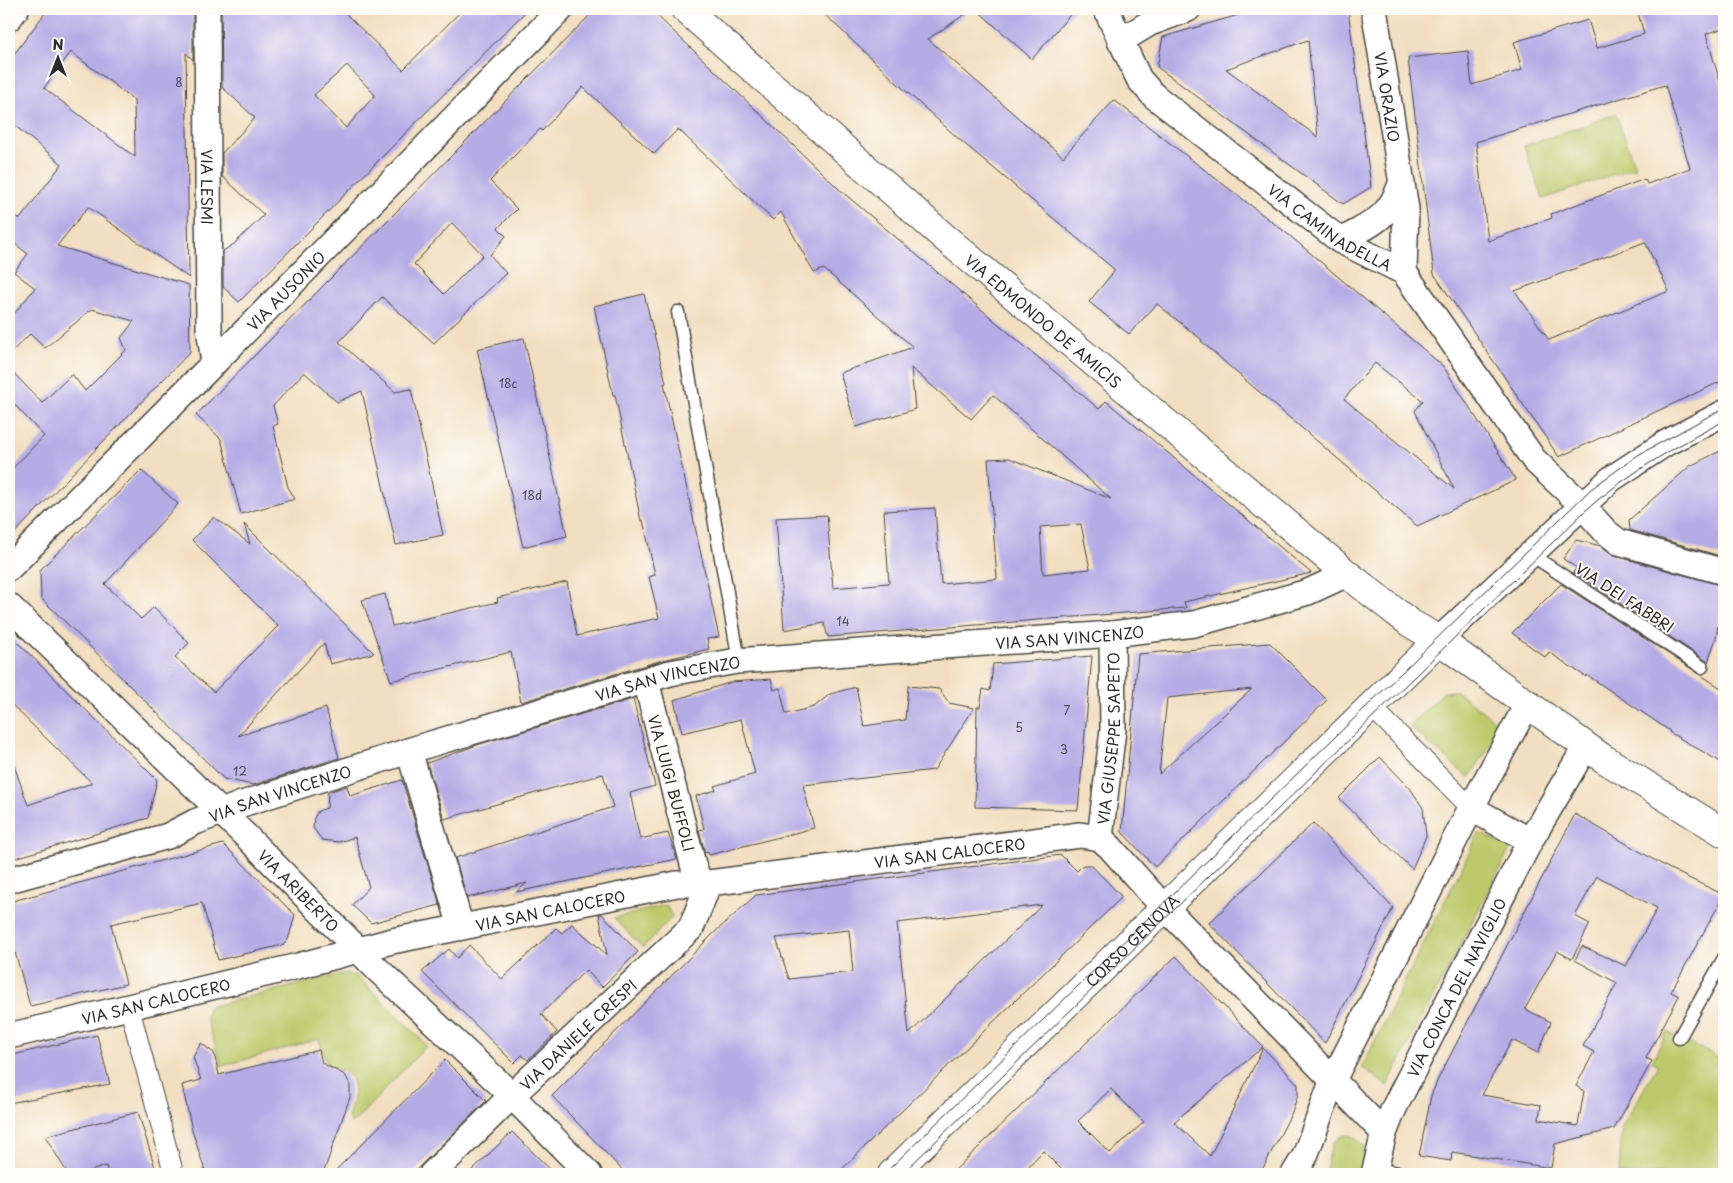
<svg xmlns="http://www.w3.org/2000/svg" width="1733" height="1183" font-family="'Playpen Sans',sans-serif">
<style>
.green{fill:#bdca6c;stroke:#747a4c}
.building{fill:#b5ace6;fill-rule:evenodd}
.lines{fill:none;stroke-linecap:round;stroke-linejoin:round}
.service-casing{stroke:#494641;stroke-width:15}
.pedestrian-casing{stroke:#494641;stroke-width:21}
.minor-casing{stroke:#494641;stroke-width:28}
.tertiary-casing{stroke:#494641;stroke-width:30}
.service{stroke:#fff;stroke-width:12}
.pedestrian{stroke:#fff;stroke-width:19}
.minor{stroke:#fff;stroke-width:25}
.tertiary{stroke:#fff;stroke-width:28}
.tram{stroke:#2b2b2b;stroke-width:1}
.labels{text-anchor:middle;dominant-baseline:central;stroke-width:4;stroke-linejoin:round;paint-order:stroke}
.number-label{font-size:12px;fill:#4e4b5a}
.street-label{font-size:15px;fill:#2b2b2b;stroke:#fdfcf7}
</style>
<rect width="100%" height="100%" fill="#fdfcf7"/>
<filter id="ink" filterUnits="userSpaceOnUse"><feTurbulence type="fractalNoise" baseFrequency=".02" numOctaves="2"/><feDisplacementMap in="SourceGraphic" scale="10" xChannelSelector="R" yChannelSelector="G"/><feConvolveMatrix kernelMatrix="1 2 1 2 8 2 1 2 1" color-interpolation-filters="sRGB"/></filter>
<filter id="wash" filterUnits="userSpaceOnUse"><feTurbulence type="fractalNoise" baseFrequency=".0096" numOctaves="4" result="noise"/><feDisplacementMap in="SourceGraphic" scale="20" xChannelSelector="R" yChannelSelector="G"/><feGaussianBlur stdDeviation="1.12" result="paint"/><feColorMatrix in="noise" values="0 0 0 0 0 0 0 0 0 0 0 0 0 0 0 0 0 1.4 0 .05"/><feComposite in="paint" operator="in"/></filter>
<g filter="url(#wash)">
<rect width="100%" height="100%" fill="#f2dec0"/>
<path class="green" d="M1616,114L1635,167L1543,199L1524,146Z
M1456,691L1503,727L1469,778L1409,726L1444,692Z
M1479,833L1511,847L1387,1086L1362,1067Z
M666,905L672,917L643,948L614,918Z
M346,973L358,977L427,1045L352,1124L348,1118C356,1089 361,1074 327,1065L319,1039L222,1066L206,1018L208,1007Z
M1667,1032L1724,1060V1174H1619L1622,1127L1658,1065L1652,1061Z
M1343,1135L1353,1136L1363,1146L1364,1156L1359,1174H1325L1332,1143Z"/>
<g id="blocks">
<path class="building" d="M48,9H193V60L186,53L189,278L88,207L57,246L189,285L190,352L9,539V472L44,436L9,399V368L42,403L72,374L85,391L126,350L121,338L134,321L92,309L45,348L30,334L9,354V320L35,288L14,272L28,254L9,239V211L20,219L62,164L9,121V61ZM71,52L134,100L135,157L44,88Z
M221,9H341L403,70L463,9H528L239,302L223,287V251L234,244L264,215L222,176V153L255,118L222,87ZM347,65L375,95L346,128L314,95Z
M596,9H650L840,190L1099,409L1106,401L1311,573L1184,602L1186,608L828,637L824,623L784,630L776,518L827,515L833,588L889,583L884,511L935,508L941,584L997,579L988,459L1009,458L1111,499L993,395L971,419L911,368L915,409L856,427L840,373L913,347L824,269L814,273L781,212L773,220L678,129L654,154L583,87L542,131L540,129L490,181L517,209L498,228L506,236L490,255L506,273L434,343L382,297L339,342L395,392L411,389L443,535L396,545L362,391L337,402L304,372L273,406L278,424L273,426L288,487L295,499L241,514L221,439L196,415ZM452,223L483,255L444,294L414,264ZM1081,524L1090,569L1043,574L1040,527Z
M819,9H973L928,39L1063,157L1114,100L1289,235L1443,366L1516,480L1417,526L1237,373L1201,341L1202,340L1157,304L1129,334L1089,302L1115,270L960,140L897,83ZM1375,363L1423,401L1415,411L1454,489L1344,399Z
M976,9H1075L1032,59Z
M1259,9H1348L1371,187L1343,204L1157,67L1163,37ZM1308,40L1318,137L1226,69Z
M1637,9H1724V28L1706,34L1724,96V380L1559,457L1434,274L1408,58L1468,51L1472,85L1522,70L1514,42L1588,20L1597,48L1644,34ZM1665,85L1690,168L1647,184L1645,179L1551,214L1552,218L1488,241L1476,142ZM1645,242L1669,291L1549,340L1515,291Z
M644,294L666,383L664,384L719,637L707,639L709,649L659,661L521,702L511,652L391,681L362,600L385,594L392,626L498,602L497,598L567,582L577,636L659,618L649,577L655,575L643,520L641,521L615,395H613L594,306Z
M524,338L567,536L523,547L477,349Z
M1724,449V557L1630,530L1629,520L1690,466Z
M141,470L178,504L105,584L141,619L154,607L189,643L175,657L214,692L278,626L192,540L214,517L250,544L244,524L374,653L330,664L324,643L238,736L326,708L339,758L253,785L224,779L41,598L40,570Z
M1576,540L1601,546L1615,556L1724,586L1716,638L1708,662L1573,572L1577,568L1563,559Z
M1561,584L1724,690V764L1669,732L1670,731L1587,675L1586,677L1549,652L1545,657L1512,633Z
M9,634L157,780L148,818L9,860V761L12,760L28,805L92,783L9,702Z
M1270,643L1327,700L1155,867L1122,832L1138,654ZM1252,689L1159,774L1167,698Z
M1092,656L1078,810L975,807L977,707H980L983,689L990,691L993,664Z
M771,679L774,690L780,688L786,714L814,707L830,694L856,687L864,726L905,720L908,686L939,689L949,703L974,708L934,770L803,785L814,828L709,855L708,852L705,853L699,830L704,829L696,796L716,790L714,786L755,774L741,719L682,733L674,700L732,682Z
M633,699L655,786L630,793L640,839L668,833L677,859L516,892L527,883L467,898L455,858L613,807L603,774L444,819L427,763L480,744Z
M1380,757L1410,788L1423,808L1426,836L1412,869L1339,798Z
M402,780L440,905L371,923L352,905L369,887L355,837L339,842L322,840L313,828L314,818L318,811L327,808L328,792L347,786L350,796Z
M1575,814L1670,869L1724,895L1671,992L1679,996L1646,1058L1652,1061L1614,1129L1555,1144L1551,1168L1452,1152L1451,1161L1419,1156L1431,1096L1438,1079ZM1597,876L1657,908L1626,966L1582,946L1575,960L1617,983L1583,1046L1594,1052L1576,1086L1584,1091L1578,1126L1539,1119L1541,1105L1482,1095L1512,1040L1538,1053L1551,1022L1525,1009L1557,951L1572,959L1590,924L1575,916Z
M1313,823L1393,908L1325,1043L1209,923Z
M223,844L295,915L288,940L283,945L218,960L202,903L111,924L126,984L30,1006L15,952L9,953V902Z
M1061,855L1077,871L1083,865H1091L1122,897L837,1174H626L552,1096L713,934L756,895ZM1042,905L909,1034L897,923ZM849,930L853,972L789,979L776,938Z
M599,914H602L638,952L602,987L586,970L541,1014L557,1032L528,1060L522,1055L514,1063L422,972L449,949L457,958L469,945L502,979L556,928L562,933L572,924L607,955Z
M1176,956L1263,1047L1174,1122L1210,1156L1263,1048L1298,1084V1095L1292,1112L1260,1174H1066L1043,1151L1021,1174H951ZM1111,1089L1144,1122L1110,1153L1078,1121Z
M97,1035L110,1084L9,1103V1056Z
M201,1043L214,1053L219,1075L319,1050L322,1063L345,1075L350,1084V1097L323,1174H206L192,1130L182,1085L201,1080L193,1057Z
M445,1060L486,1101L412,1174H332Z
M138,1112L157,1174H108L106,1166L81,1174H68L45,1136Z
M512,1132L555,1174H468Z"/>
</g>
</g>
<g filter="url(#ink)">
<use href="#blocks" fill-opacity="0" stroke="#494641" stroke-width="1"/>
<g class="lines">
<defs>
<path id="service" d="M678,312L739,661
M1530,554L1702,667
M1679,1038L1724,958
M1375,1169L1404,1174"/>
<path id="pedestrian" d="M1372,707L1471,808
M129,1006L172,1167"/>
<g id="minor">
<path id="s1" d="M207,9L209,327L214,363"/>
<path id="s2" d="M1106,9L1139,79L1154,96L1341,241L1404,272L1534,460L1578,501L1606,532L1619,542L1724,572"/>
<path id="s3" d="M1374,9L1406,209L1404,272"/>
<path d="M9,18L16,9"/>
<path d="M1120,41L1150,23L1188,9"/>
<path d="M1341,241C1372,223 1388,220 1401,184"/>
<path id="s4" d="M9,568L214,363L561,9"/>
<path id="s5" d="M9,606L247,837L377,969L499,1083L589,1174"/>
<path d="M1439,640L1611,479L1666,443L1724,413"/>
<path d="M409,751L461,927"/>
<path d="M1471,808L1530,841"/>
<path id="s6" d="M1100,838L1113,730L1112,634"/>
<path id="s7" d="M9,880L168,836L195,822L242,804L424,746L670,673L737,661L1112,634L1194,624L1308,592L1347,574"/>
<path id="s8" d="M9,1036L298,966L392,941L677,884H701L1080,835L1100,838L1110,847L1149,891L1384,1133"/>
<path id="s9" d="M432,1174L524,1084L691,928L705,893L694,868L646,681"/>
<path d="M1294,1174L1305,1156L1332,1082L1471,808L1528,703"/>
<path id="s10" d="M1374,1174L1384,1133L1394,1108L1530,841L1586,746"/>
</g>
<g id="tertiary">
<path id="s11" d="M685,9L944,237L1347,574L1410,623L1436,638L1601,757L1724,833"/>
<path id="s12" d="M892,1174L1439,640"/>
</g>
</defs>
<use href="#service" class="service-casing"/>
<use href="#pedestrian" class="pedestrian-casing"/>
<use href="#minor" class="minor-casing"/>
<use href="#tertiary" class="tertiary-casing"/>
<use href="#service" class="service"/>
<use href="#pedestrian" class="pedestrian"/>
<use href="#minor" class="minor"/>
<use href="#tertiary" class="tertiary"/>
<path class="tram" d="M884,1174L1591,489L1638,455L1724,408
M902,1174L1586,510C1628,473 1675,447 1724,421"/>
</g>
</g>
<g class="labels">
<g class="number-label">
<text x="179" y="82">8</text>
<text x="508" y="383">18c</text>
<text x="532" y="495">18d</text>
<text x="843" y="621">14</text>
<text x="1067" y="710">7</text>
<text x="1019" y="727">5</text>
<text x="1064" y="749">3</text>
<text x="240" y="771">12</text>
</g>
<g class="street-label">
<text stroke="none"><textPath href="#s3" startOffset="89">VIA ORAZIO</textPath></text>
<text stroke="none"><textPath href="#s1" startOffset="178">VIA LESMI</textPath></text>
<text stroke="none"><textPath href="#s2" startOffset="320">VIA CAMINADELLA</textPath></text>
<text stroke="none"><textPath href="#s4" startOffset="392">VIA AUSONIO</textPath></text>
<text stroke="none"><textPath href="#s11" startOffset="475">VIA EDMONDO DE AMICIS</textPath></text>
<text transform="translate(1625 597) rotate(33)">VIA DEI FABBRI</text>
<text stroke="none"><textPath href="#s7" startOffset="1095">VIA SAN VINCENZO</textPath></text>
<text stroke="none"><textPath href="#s7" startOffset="690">VIA SAN VINCENZO</textPath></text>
<text stroke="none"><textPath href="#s6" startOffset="100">VIA GIUSEPPE SAPETO</textPath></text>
<text transform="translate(672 783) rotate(75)">VIA LUIGI BUFFOLI</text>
<text stroke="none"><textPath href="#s7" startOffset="285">VIA SAN VINCENZO</textPath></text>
<text stroke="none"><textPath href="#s8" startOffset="960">VIA SAN CALOCERO</textPath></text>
<text stroke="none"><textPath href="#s5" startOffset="406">VIA ARIBERTO</textPath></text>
<text stroke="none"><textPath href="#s8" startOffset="556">VIA SAN CALOCERO</textPath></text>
<text stroke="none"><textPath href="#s12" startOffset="335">CORSO GENOVA</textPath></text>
<text stroke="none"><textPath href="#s10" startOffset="205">VIA CONCA DEL NAVIGLIO</textPath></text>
<text stroke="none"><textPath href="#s8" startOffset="151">VIA SAN CALOCERO</textPath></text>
<text stroke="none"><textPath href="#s9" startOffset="202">VIA DANIELE CRESPI</textPath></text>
</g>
</g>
<rect width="1733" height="1183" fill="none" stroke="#fdfcf7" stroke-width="30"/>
<g transform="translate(58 58)" stroke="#fdfcf7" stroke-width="4" paint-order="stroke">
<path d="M0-4L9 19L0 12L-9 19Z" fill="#2b2b2b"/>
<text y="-8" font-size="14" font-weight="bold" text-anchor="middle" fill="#2b2b2b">N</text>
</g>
</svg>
